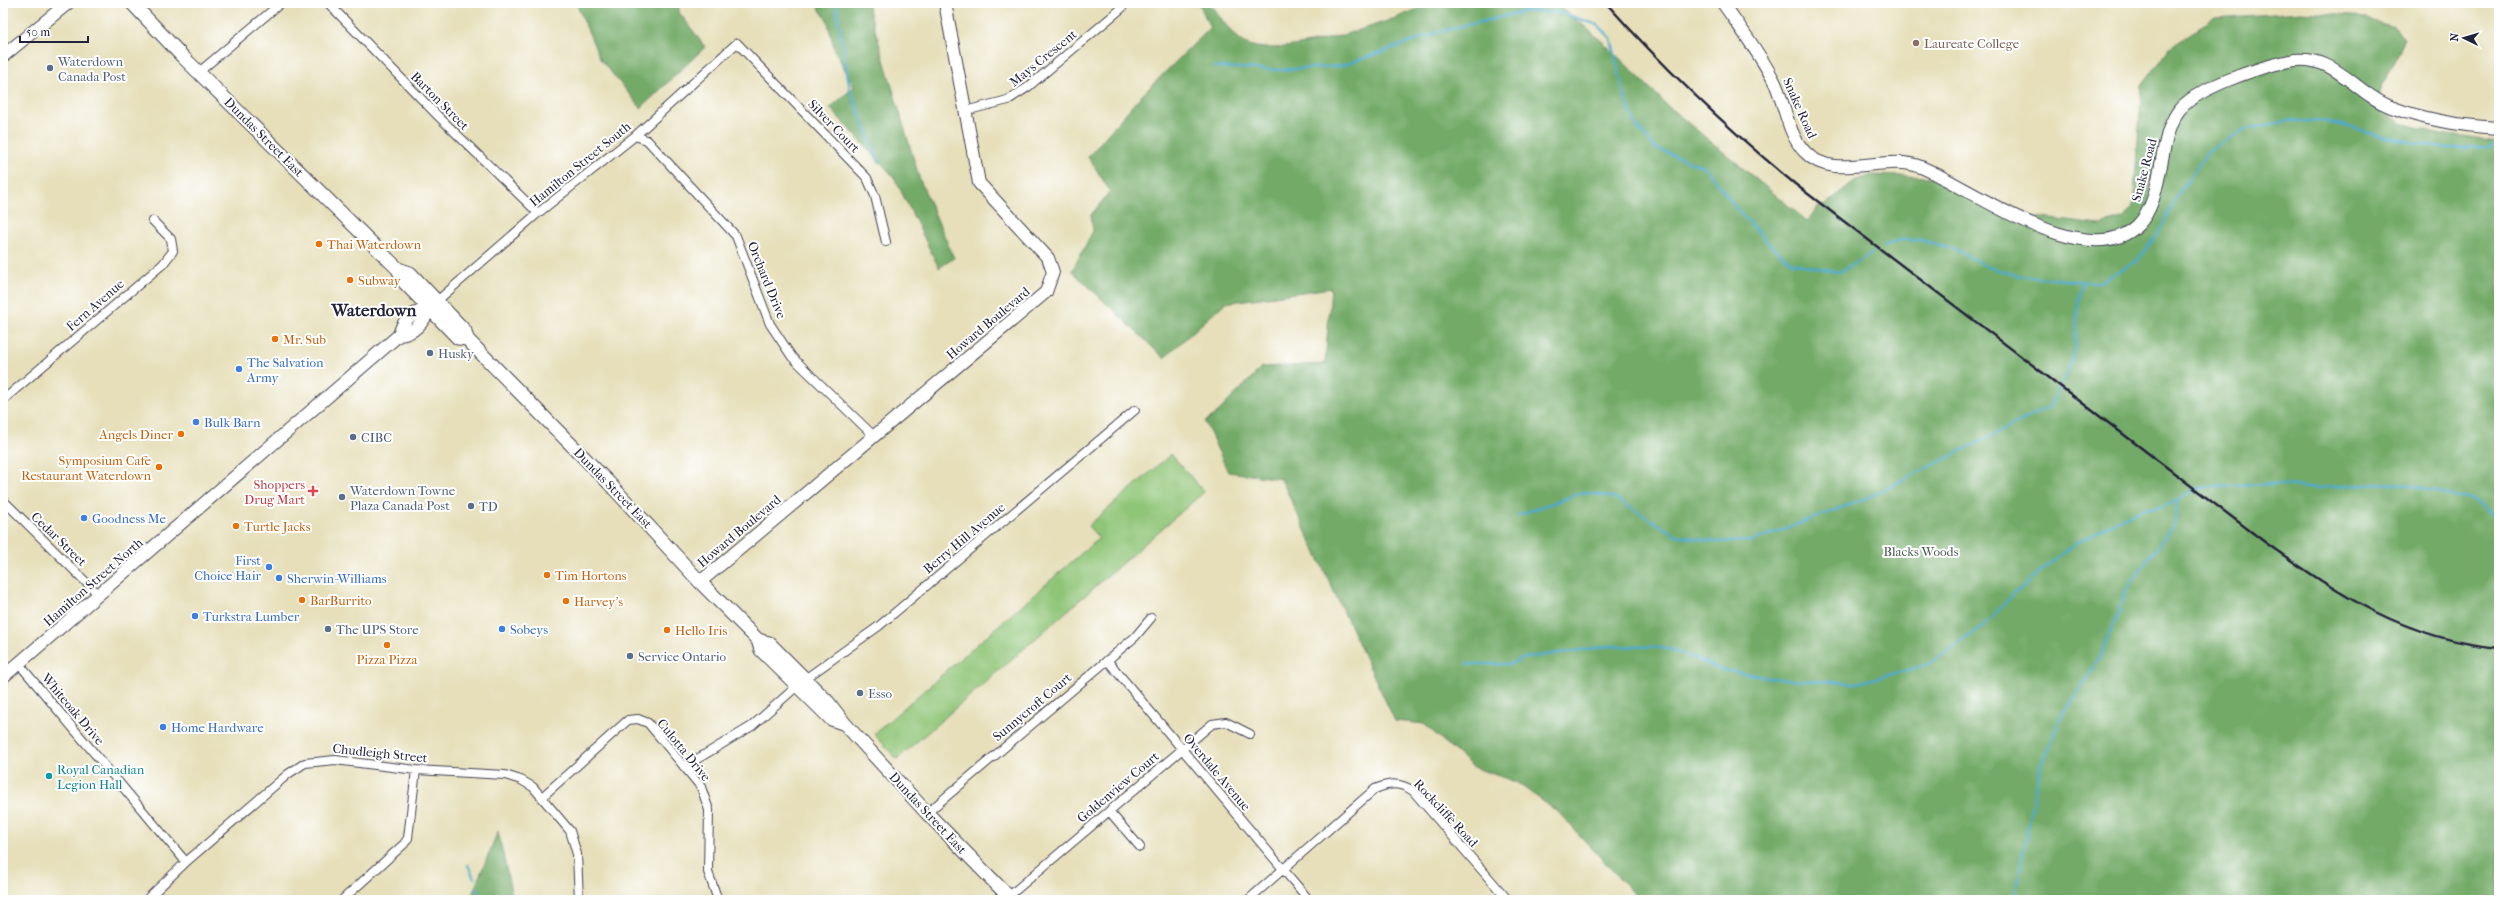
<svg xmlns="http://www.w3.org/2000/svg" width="2502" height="903" font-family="'IM FELL French Canon',serif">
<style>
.green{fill:#8fc577;stroke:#587459}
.forest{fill:#73aa68;stroke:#4a6652}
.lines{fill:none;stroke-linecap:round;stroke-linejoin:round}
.stream{stroke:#4daacb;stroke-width:2.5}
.street-casing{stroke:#3f3e4e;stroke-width:10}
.secondary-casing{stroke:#3f3e4e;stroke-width:14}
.primary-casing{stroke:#3f3e4e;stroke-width:15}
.street{stroke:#fff;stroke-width:8}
.secondary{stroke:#fff;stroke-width:12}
.primary{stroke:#fff;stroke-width:13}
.rail{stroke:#22223b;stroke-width:2.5}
.education-dot{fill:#8d6e63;stroke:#fff;stroke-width:1.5}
.service-dot{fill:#5c6f8a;stroke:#fff;stroke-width:1.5}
.food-dot{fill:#e8710a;stroke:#fff;stroke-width:1.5}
.shop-dot{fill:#3f7fe0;stroke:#fff;stroke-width:1.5}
.health-dot{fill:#e0444e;stroke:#fff;stroke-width:1.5}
.culture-dot{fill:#0f9aa8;stroke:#fff;stroke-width:1.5}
.labels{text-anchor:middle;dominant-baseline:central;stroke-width:4;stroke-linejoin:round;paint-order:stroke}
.education-label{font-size:13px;fill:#785e54;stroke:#fff;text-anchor:start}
.street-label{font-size:13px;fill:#22223b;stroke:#fff}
.service-label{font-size:13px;fill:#4e5e75;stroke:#fff;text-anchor:start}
.food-label{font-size:13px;fill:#c56008;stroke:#fff;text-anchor:start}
.shop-label{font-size:13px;fill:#366cbe;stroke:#fff;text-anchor:start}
.health-label{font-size:13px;fill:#be3a42;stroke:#fff;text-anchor:end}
.park-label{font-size:13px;fill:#485b50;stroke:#fff}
.culture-label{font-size:13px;fill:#0d838f;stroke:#fff;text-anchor:start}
.district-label{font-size:17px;font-weight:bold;fill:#22223b;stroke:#fff}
</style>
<rect width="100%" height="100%" fill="#fff"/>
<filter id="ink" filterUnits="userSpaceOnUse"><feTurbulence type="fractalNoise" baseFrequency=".025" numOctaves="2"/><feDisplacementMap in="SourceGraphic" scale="8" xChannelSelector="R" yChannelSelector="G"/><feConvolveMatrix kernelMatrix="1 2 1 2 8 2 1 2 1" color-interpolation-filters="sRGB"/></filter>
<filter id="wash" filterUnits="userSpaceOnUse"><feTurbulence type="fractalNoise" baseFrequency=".012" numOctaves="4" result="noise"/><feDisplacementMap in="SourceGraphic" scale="16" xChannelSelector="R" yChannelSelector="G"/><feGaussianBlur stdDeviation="0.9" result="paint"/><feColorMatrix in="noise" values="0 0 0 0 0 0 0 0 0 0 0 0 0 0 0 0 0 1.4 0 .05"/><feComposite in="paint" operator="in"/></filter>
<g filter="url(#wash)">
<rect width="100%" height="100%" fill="#e6dfba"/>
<path class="green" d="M1171,454L1204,492L897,759L874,734L1099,538L1088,526Z"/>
<path class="forest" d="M576,3H679V12L705,47L641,108L600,59Z
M815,3H867L920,180L954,258L939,268L894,177L830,108L854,87L835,51L827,20Z
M1199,3H1209C1220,16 1233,38 1249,45C1284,59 1397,20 1431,3H1557L1605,44L1670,108L1807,221L1817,208L1825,205L1854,181L1872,175L1934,177L2010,214L2100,225L2125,218L2133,207L2142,85L2170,47L2214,18L2301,12L2352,15L2394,27L2405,38L2394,64L2380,86L2381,109L2401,123L2441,134L2499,142V900H1640L1558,812L1516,782L1473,767L1424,724L1395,721L1281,479L1228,472L1205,422L1218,412L1262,367L1325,364L1331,288L1225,303L1164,358L1072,271L1093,231L1091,215L1110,191L1088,157L1137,100L1210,28Z
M498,831L513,900H472L471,897Z"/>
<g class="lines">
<path class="stream" d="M837,3V13L850,90L879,162
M1215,67L1279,70L1341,66L1442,31L1527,11L1562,13L1598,25L1611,38L1624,94L1635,124L1655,148L1706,168L1740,213L1775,250L1793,263L1839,272L1873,253
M1884,246L1900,240H1920L1955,249L1987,267L2020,276L2098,283L2137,261L2157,236L2178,194L2208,152L2245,129L2287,121H2315L2342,125L2381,137L2448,148L2489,147L2499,142
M1518,515L1584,492L1615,498L1676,535L1716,542L1752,541L1867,498L2049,407C2059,389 2070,371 2074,350C2078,328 2075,305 2082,283
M1467,664H1510L1524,658L1610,646L1654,647L1673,650L1722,670L1786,680L1857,683L1927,665L1982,627L2014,594L2071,546L2121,519L2147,508H2161L2199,488L2271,484L2319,488L2361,484L2410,485L2476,501L2499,521
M468,865L474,878
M477,888L482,900
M2014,900L2039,770L2062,715L2100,657L2129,585L2173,526L2177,499"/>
</g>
</g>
<g filter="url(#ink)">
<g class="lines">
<defs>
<path id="street" d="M328,3L438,116L538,213
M199,72L281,3
M965,111L1008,100L1028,87L1122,8L1125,3
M635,136L647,140L736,236L770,324L792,357L875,437
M437,301L538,213L635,136L737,43L867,178L875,196L886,242
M3,400L163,264L173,251L171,239L153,221
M3,500L99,595
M1107,660L1309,900
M19,664L186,862
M684,767L752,726L805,679L879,626L1135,410
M542,797L628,720L638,719L648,723L701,787L709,810L708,872L718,900
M1109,811L1140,847
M927,813L1135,637L1151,618
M1009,896L1212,724L1226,722L1250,734
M146,900L186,862L288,774L305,763L335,760L416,770L505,775L521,780L533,787L570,831L577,854L579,900
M342,900L404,844L408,838L416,770
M1248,900L1375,789C1390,783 1400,782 1413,791L1508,900"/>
<path id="secondary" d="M1723,3C1741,29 1761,55 1775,83C1785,105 1788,135 1805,152C1834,183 1886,152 1921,167C1971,188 2087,275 2138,225C2152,211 2156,190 2160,170C2164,151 2166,130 2177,113C2193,88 2261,67 2289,61C2334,52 2354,93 2391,107C2425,120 2463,126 2499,128
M3,56L68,3
M399,335C414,334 425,321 430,307
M700,582L1046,292L1053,272L1048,258L979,183L945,3
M3,677L399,335C406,309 419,316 435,303"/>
<path id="primary" d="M132,3L183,57L398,269L404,282L458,338L467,339
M398,269L410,273L426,290L465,331L467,339L608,482L700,582L758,640L769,643L828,702L845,724L927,813L1012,900
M758,640L761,650L831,719L845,724"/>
</defs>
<use href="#street" class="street-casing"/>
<use href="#secondary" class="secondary-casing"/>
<use href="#primary" class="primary-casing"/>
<use href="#street" class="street"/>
<use href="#secondary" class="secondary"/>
<use href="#primary" class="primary"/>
<path class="rail" d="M1606,3C1665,69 1727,128 1795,184L2266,543C2341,596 2405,639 2499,648"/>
</g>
</g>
<circle class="education-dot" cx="1916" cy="43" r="4"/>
<g class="service-dot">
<circle cx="50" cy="68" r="4"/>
<circle cx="430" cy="353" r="4"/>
<circle cx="353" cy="437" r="4"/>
<circle cx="342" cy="497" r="4"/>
<circle cx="471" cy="506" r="4"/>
<circle cx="328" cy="629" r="4"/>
<circle cx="630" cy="656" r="4"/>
<circle cx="860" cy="693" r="4"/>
</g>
<g class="food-dot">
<circle cx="319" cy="244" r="4"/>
<circle cx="350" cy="280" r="4"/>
<circle cx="275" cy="339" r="4"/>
<circle cx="181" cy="434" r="4"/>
<circle cx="159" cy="467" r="4"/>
<circle cx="236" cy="526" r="4"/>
<circle cx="547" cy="575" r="4"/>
<circle cx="302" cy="600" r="4"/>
<circle cx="566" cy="601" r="4"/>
<circle cx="667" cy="630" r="4"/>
<circle cx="387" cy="645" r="4"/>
</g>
<g class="shop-dot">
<circle cx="239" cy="369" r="4"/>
<circle cx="196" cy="422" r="4"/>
<circle cx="84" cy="518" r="4"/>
<circle cx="269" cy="567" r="4"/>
<circle cx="279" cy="578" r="4"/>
<circle cx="195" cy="616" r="4"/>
<circle cx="502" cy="629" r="4"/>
<circle cx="163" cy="727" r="4"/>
</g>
<path class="health-dot" d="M311 485h4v4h4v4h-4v4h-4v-4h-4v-4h4z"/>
<circle class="culture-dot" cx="49" cy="776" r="4"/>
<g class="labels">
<g class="education-label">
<text x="1924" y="43">Laureate College</text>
</g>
<g class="street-label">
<text transform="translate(1043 58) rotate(-39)">Mays Crescent</text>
<text transform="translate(440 101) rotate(45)">Barton Street</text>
<text transform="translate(1800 108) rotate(66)">Snake Road</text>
<text transform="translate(834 126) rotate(46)">Silver Court</text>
<text transform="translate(264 137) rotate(45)">Dundas Street East</text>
<text transform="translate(580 164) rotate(-39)">Hamilton Street South</text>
<text transform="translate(2144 170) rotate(-75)">Snake Road</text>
<text transform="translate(767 280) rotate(68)">Orchard Drive</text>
<text transform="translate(95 305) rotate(-41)">Fern Avenue</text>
<text transform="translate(988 323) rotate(-40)">Howard Boulevard</text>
<text transform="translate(613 488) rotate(46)">Dundas Street East</text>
<text transform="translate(739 531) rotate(-40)">Howard Boulevard</text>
<text transform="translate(964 538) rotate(-40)">Berry Hill Avenue</text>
<text transform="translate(59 539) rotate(44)">Cedar Street</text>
<text transform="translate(93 582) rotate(-41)">Hamilton Street North</text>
<text transform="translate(1032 707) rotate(-40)">Sunnycroft Court</text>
<text transform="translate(73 709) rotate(50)">Whiteoak Drive</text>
<text transform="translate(684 750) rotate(51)">Culotta Drive</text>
<text transform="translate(380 753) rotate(6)">Chudleigh Street</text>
<text transform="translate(1217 772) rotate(50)">Overdale Avenue</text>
<text transform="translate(1118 787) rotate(-40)">Goldenview Court</text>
<text transform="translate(928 813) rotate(47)">Dundas Street East</text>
<text transform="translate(1446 813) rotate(47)">Rockcliffe Road</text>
</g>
<g class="service-label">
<text x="58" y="61">Waterdown<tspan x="58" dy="15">Canada Post</tspan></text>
<text x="438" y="353">Husky</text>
<text x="361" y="437">CIBC</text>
<text x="350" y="490">Waterdown Towne<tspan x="350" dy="15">Plaza Canada Post</tspan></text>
<text x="479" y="506">TD</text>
<text x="336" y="629">The UPS Store</text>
<text x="638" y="656">Service Ontario</text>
<text x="868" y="693">Esso</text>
</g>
<g class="food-label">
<text x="327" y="244">Thai Waterdown</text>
<text x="358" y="280">Subway</text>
<text x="283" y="339">Mr. Sub</text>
<text x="173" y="434" text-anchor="end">Angels Diner</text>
<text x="151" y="460" text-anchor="end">Symposium Cafe<tspan x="151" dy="15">Restaurant Waterdown</tspan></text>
<text x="244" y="526">Turtle Jacks</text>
<text x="555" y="575">Tim Hortons</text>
<text x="310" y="600">BarBurrito</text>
<text x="574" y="601">Harvey's</text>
<text x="675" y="630">Hello Iris</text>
<text x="387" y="659" text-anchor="middle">Pizza Pizza</text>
</g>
<g class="shop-label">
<text x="247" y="362">The Salvation<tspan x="247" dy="15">Army</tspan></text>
<text x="204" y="422">Bulk Barn</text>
<text x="92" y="518">Goodness Me</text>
<text x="261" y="560" text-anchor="end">First<tspan x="261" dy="15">Choice Hair</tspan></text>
<text x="287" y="578">Sherwin-Williams</text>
<text x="203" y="616">Turkstra Lumber</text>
<text x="510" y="629">Sobeys</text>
<text x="171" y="727">Home Hardware</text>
</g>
<g class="health-label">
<text x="305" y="484">Shoppers<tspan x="305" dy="15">Drug Mart</tspan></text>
</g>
<g class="park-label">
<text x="1921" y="551">Blacks Woods</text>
</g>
<g class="culture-label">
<text x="57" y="769">Royal Canadian<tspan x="57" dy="15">Legion Hall</tspan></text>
</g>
<g class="district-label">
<text x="374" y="310">Waterdown</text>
</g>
</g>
<rect width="2502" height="903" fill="none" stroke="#fff" stroke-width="16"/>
<g transform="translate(2464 38) rotate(275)" stroke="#ffffff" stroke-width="3" paint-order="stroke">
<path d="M0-3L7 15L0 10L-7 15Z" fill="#22223b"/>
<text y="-6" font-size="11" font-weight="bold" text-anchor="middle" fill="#22223b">N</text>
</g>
<path d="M20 36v6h68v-6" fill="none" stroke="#22223b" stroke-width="2"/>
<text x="26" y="36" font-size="12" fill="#22223b" stroke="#ffffff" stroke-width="3" paint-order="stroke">50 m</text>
</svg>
